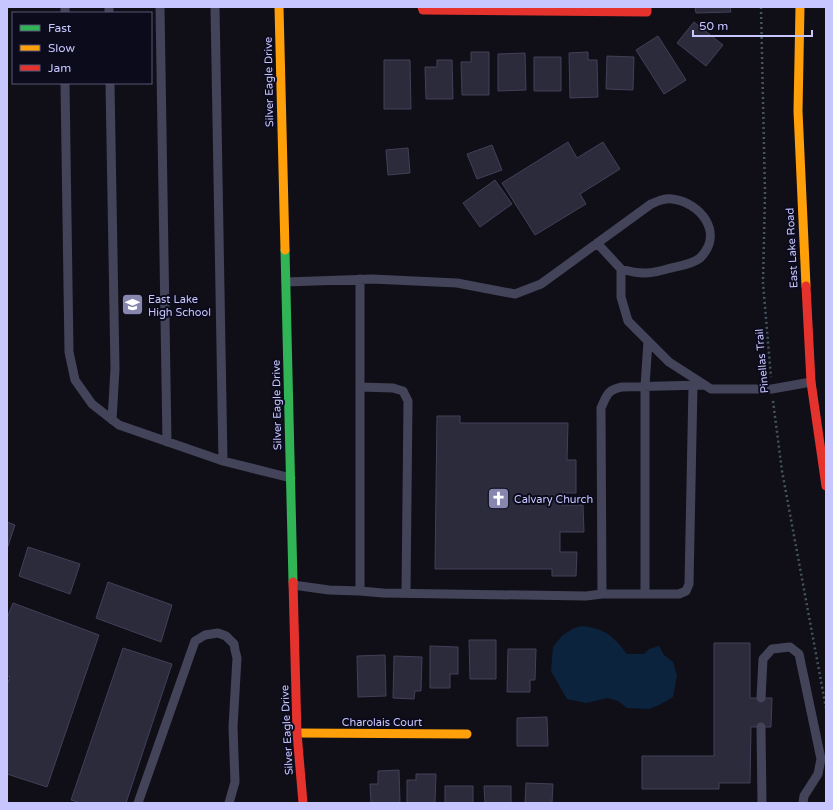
<svg xmlns="http://www.w3.org/2000/svg" width="833" height="810" font-family="'Varela Round',sans-serif">
<style>
.water{fill:#0b233d}
.building{fill:#2c2b3c;stroke:#424058}
.lines{fill:none;stroke-linecap:round;stroke-linejoin:round}
.path{stroke:#44555f;stroke-width:2.5;stroke-dasharray:2 3;stroke-linecap:butt}
.lane{stroke:#434459;stroke-width:9}
.fast{stroke:#30b455;stroke-width:9}
.slow{stroke:#ff9f0a;stroke-width:9}
.jam{stroke:#e5322d;stroke-width:9}
.labels{text-anchor:middle;dominant-baseline:central;stroke-width:4;stroke-linejoin:round;paint-order:stroke}
.street-label{font-size:11px;fill:#c7c6ff;stroke:#0c0b1c}
.poi-label{font-size:11px;fill:#c7c6ff;stroke:#0c0b1c;text-anchor:start}
</style>
<rect width="100%" height="100%" fill="#100f18"/>
<path class="water" d="M581,626C605,628 613,636 627,654H644L649,649L659,646L664,655L673,662L677,676L673,697L659,705L649,709L627,708L618,701L607,698L586,703L567,699L551,671L553,647L562,636L572,629Z"/>
<path class="building" d="M695,7H730L731,12L696,13Z
M694,22L723,45L706,66L677,43Z
M658,36L686,80L664,94L636,50Z
M471,52H489V95H462L461,62H471Z
M588,52V60H597L598,97L570,98L569,53Z
M525,53L526,90L498,91V54Z
M607,56L634,57L633,90L606,89Z
M534,57H561V91H534Z
M384,60H410L411,109H384Z
M437,60H452L453,99H426L425,67H437Z
M568,142L577,158L603,142L620,169L580,194L586,204L535,235L502,183Z
M492,145L502,170L477,179L467,154Z
M408,148L410,173L388,175L386,150Z
M495,180L512,204L480,227L463,203Z
M437,416H460V423H568L567,460H576V493H562V505H583L584,532H560V552H577L576,576H552V569H435Z
M7,522L15,525L7,549Z
M28,547L80,564L70,594L19,576Z
M108,582L172,605L161,642L96,618Z
M13,603L99,635L47,787L7,774V685L10,677L7,676V618Z
M469,640H496V679H470Z
M714,643H750V698H772L771,727H751L750,783H719V789H642V756H714Z
M430,646L458,647V674H450V688H430Z
M123,648L172,664L126,803H81L71,800Z
M508,649H536L535,680H530V692H507Z
M385,655L386,696L358,697L357,656Z
M394,656L422,657L421,691H415L414,699L393,698Z
M547,717L548,746H517V718Z
M399,770L400,803H371L370,784H378V771Z
M416,774H436L435,803H407V780H416Z
M526,783L553,784L552,803H525Z
M445,786H473V803H445Z
M484,786H511V803H485Z"/>
<g class="lines">
<path class="path" d="M761,7L765,193L763,283L771,377
M773,401L782,471L826,708"/>
<path class="lane" d="M65,7V13
M109,7V13
M160,7L167,442
M215,7L223,461
M65,83L69,352L75,380L92,404L119,425L223,461L291,478
M110,83L115,369L112,420
M597,243L621,269V297L628,321L669,362L711,389H772L811,382
M360,279V591L383,593L586,596L602,594L601,408C607,395 607,390 622,387L704,385
M286,282L372,279L457,283L515,294L541,284L651,204C658,201 664,198 672,199C700,202 725,233 700,258C693,264 680,266 671,268C650,274 642,275 621,269
M360,387L393,388L403,391L408,401L406,593
M293,585L329,590L360,591
M602,594H679L686,591L689,584L693,385
M645,594V386L648,341
M761,698L763,659L772,649L790,647L799,654L821,759L818,774L804,796L803,803
M761,727L762,803
M138,803L195,641L205,635L218,633L226,636L234,644L235,650L237,658L233,727L235,782L229,803"/>
<path class="fast" d="M285,250L293,582"/>
<path class="slow" d="M279,7L285,250
M800,7L798,111L806,286
M297,733L467,734"/>
<path class="jam" d="M422,7L423,10L647,12V7
M806,286L811,382L826,486
M293,582L297,733L303,803"/>
</g>
<defs>
<symbol id="school-square" viewBox="-11 -11 22 22"><rect x="-9" y="-9" width="18" height="18" rx="4" fill="#8786ae" stroke="#0c0b1c"/><path d="M0-5L7-2L0 1L-7-2ZM-4 1L0 2.5L4 1V4Q0 6-4 4Z" fill="#fff"/></symbol>
<symbol id="church-square" viewBox="-11 -11 22 22"><rect x="-9" y="-9" width="18" height="18" rx="4" fill="#8786ae" stroke="#0c0b1c"/><path d="M-1.2-6h2.4v3.5h3.3v2.4h-3.3V6h-2.4V-.1h-3.3v-2.4h3.3Z" fill="#fff"/></symbol>
</defs>
<g fill-rule="evenodd">
<use href="#school-square" x="120" y="292" width="25" height="25"/>
<use href="#church-square" x="486" y="486" width="25" height="25"/>
</g>
<g class="labels">
<g class="street-label">
<text transform="translate(269 82) rotate(-91)">Silver Eagle Drive</text>
<text transform="translate(792 248) rotate(-93)">East Lake Road</text>
<text transform="translate(762 361) rotate(-95)">Pinellas Trail</text>
<text transform="translate(277 405) rotate(-91)">Silver Eagle Drive</text>
<text x="382" y="722">Charolais Court</text>
<text transform="translate(287 730) rotate(-93)">Silver Eagle Drive</text>
</g>
<g class="poi-label">
<text x="148" y="299">East Lake<tspan x="148" dy="13">High School</tspan></text>
<text x="514" y="499">Calvary Church</text>
</g>
</g>
<rect width="833" height="810" fill="none" stroke="#c7c6ff" stroke-width="16"/>
<rect x="12" y="12" width="140" height="72" fill="#0c0b1c" stroke="#575677"/>
<rect x="20" y="25" width="20" height="6" fill="#30b455" stroke="#575677"/>
<text x="48" y="32" font-size="12" fill="#c7c6ff">Fast</text>
<rect x="20" y="45" width="20" height="6" fill="#ff9f0a" stroke="#575677"/>
<text x="48" y="52" font-size="12" fill="#c7c6ff">Slow</text>
<rect x="20" y="65" width="20" height="6" fill="#e5322d" stroke="#575677"/>
<text x="48" y="72" font-size="12" fill="#c7c6ff">Jam</text>
<path d="M693 30v6h119v-6" fill="none" stroke="#c7c6ff" stroke-width="2"/>
<text x="699" y="30" font-size="12" fill="#c7c6ff" stroke="#0c0b1c" stroke-width="3" paint-order="stroke">50 m</text>
</svg>
